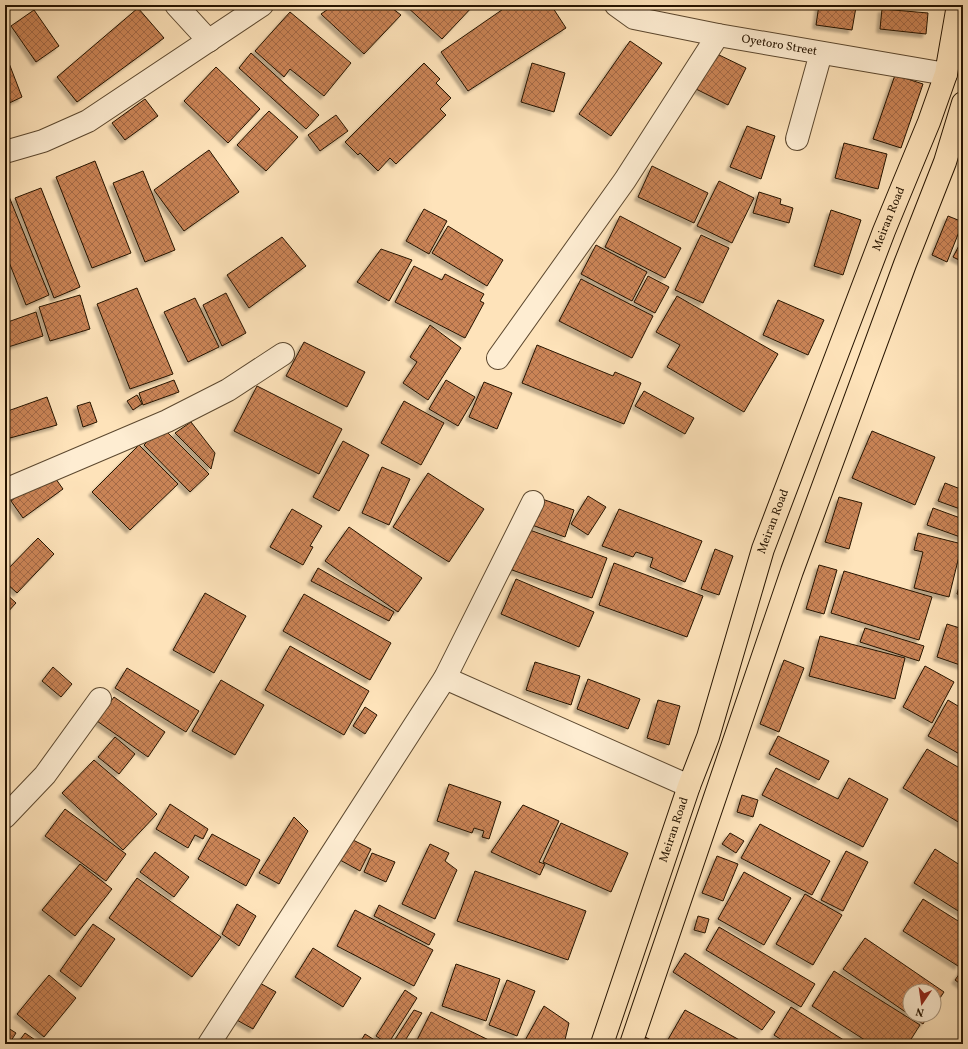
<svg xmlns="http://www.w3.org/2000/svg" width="968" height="1049" font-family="Vollkorn,serif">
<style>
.building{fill:url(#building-cross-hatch);stroke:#261401;filter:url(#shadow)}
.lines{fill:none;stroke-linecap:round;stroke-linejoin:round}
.minor-casing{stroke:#5c482f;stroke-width:24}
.major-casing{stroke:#261401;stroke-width:24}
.minor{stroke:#feedd2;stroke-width:22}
.major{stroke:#fee3ba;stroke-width:22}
.labels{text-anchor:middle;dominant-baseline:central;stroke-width:4;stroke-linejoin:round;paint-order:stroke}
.street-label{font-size:12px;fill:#261401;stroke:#feedd2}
</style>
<defs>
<pattern id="building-cross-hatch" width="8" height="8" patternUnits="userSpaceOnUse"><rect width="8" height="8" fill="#ca8457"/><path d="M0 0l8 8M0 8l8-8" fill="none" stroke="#a46b46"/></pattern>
<filter id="shadow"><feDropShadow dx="-3.5" dy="3.5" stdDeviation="1" flood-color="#0004"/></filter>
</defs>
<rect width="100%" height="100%" fill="#fee3ba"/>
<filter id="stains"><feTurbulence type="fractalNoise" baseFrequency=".005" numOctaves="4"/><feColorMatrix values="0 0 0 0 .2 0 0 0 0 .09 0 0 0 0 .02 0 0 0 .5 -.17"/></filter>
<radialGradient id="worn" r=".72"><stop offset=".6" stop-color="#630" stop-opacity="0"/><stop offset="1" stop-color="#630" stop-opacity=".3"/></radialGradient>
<path class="building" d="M334,5H388L401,15L364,54L321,14Z
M405,5H474L442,39Z
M509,5H551L566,28L468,91L441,52Z
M819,5L856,7L852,30L816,25Z
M138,8L164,38L77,102L57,77Z
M882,9L928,13L926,34L880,29Z
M34,10L59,46L36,62L11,26Z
M290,12L351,63L324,96L290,69L284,77L255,51Z
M630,41L662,63L611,136L579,114Z
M251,53L319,115L306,129L239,68Z
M715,53L746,68L728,105L696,89Z
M7,58L22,97L5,105V59Z
M424,63L440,79L436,83L451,98L440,109L446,115L396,164L390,158L378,171L360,153L358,155L345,142Z
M532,63L565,73L554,112L521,102Z
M216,67L260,109L228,143L184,101Z
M895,75L923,84L901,148L873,139Z
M145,99L158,116L125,140L112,123Z
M269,111L298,137L266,171L237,145Z
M336,115L348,131L320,151L308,135Z
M747,126L775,136L761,179L730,167Z
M844,143L887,154L878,189L835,178Z
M209,150L239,192L184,231L154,190Z
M95,161L131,253L92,268L56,177Z
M652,166L708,193L694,223L638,197Z
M143,171L175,250L145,262L113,183Z
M719,181L754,198L732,243L697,226Z
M41,188L80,287L54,298L15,198Z
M759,192L781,199L780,204L793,208L789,223L753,213Z
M8,194L49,295L26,305L5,252V195Z
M424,209L447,221L429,254L406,241Z
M831,210L861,220L843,275L814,266Z
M620,216L681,248L665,278L605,247Z
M948,216L963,222L947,262L932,255Z
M448,226L503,260L487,286L432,253Z
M701,235L729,248L703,303L675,290Z
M282,237L306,266L249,308L227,275Z
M963,238V262L953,257Z
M596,245L647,272L632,301L581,274Z
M381,249L412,260L389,301L357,282Z
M414,266L442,280L445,274L484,294L480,301L484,303L465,338L395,302Z
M648,276L669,287L655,313L634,302Z
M581,279L653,316L632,358L559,321Z
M137,288L173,374L130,389L97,304Z
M226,293L246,333L222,346L203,305Z
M80,295L90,329L50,341L39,307Z
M677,296L778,354L744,412L667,367L680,345L656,332Z
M195,298L219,347L188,362L164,312Z
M778,300L824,320L808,355L763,335Z
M36,312L43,336L5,348V323Z
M430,325L461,348L428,400L403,383L417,362L410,357Z
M304,342L365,372L347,407L286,376Z
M537,345L613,376L615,372L641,383L624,424L522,383Z
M174,380L179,392L143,405L139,393Z
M446,380L475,397L458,426L429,409Z
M484,382L512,393L497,429L469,417Z
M257,386L342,429L319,474L234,431Z
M644,391L694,418L685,434L635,406Z
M137,395L142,404L133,410L127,401Z
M47,397L57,425L10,438L5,426V412Z
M404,401L444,423L421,465L381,443Z
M90,402L97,422L83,427L77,406Z
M191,422L215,453L211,469L175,433Z
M162,427L209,474L190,492L144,445Z
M872,431L935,457L915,505L852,478Z
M343,441L369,455L339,511L313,497Z
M139,445L178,484L130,530L92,492Z
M382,467L410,479L389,525L362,513Z
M428,473L484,509L449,562L393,527Z
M53,475L63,489L23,518L11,501L28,488L31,491Z
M945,483L963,490V510L938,501Z
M588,496L606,507L588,535L571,524Z
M839,497L862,503L849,549L825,542Z
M542,499L574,510L565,537L532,525Z
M933,508L963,519V538L927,525Z
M292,509L322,526L310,546L313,547L303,565L270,547Z
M619,509L702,541L685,582L650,567L653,558L636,552L633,557L602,546Z
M349,527L422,578L398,612L325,561Z
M527,529L607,558L592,598L512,570Z
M918,533L962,544L949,597L914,588L923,552L914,550Z
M38,538L54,554L17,593L5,582V572Z
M715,549L733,556L719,595L701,589Z
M614,563L703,596L687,637L599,605Z
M819,565L837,570L824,614L806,609Z
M318,568L394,612L389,621L311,581Z
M844,571L932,597L919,640L831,613Z
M963,572V596L957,594Z
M516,579L594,612L579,647L501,614Z
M5,593L16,603L5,615Z
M205,593L246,616L214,673L173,650Z
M304,594L391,643L370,680L283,631Z
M947,624L963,629V666L937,657Z
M865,628L924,646L919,661L860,642Z
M820,636L905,658L895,699L809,676Z
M290,646L369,691L344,735L265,690Z
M784,660L804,668L779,732L760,724Z
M535,662L580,676L571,705L526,690Z
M925,666L954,682L932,723L903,707Z
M53,667L72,684L61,697L42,681Z
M127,668L199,711L186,732L115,688Z
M588,679L640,699L628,729L577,709Z
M221,680L264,705L235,755L192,731Z
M114,697L165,732L148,757L97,721Z
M658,700L680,706L669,745L647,738Z
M948,700L963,709V756L928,736Z
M365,707L377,715L365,734L353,726Z
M778,736L829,761L819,780L769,754Z
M115,737L135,754L119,774L98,757Z
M927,749L963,770V825L903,788Z
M94,760L157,814L123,850L62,793Z
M776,768L838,799L849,778L888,799L863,847L762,795Z
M449,784L501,802L489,839L482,837L484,831L474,828L472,833L437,821Z
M742,795L758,800L753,817L737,812Z
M170,804L208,829L203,839L195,835L188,848L156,829Z
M523,805L559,821L539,862L545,864L540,875L491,852Z
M65,809L126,854L106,881L45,836Z
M294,817L308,831L279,884L259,873Z
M561,823L628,853L611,892L543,862Z
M760,824L830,861L812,895L741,858Z
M730,833L744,841L736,853L722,844Z
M212,834L260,860L246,886L198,859Z
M351,839L371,849L360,871L340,860Z
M430,844L449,853L445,861L457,870L435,919L402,904Z
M935,849L963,867V914L914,883Z
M846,851L868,862L843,911L821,900Z
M155,852L189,877L174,897L140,872Z
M372,853L395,862L386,882L364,872Z
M717,856L738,864L723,901L702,893Z
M80,864L112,889L75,936L42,910Z
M475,871L586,911L568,960L457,921Z
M744,872L791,898L764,945L718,919Z
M137,878L221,937L192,977L109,918Z
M805,894L842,915L813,965L776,944Z
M923,899L963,924V959L958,966L903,931Z
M237,904L256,916L239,946L222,934Z
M379,905L435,934L429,945L374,916Z
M355,910L433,950L414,986L337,946Z
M698,916L709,919L705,933L694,930Z
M93,924L115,939L81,987L60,971Z
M719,927L815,984L801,1007L706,950Z
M865,938L944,992L934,1007V991H910V1015H928L923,1024L843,969Z
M313,948L361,978L343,1007L295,977Z
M685,953L775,1012L762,1030L673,972Z
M456,964L500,979L486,1021L442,1006Z
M963,969V986L955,980Z
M834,971L920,1025L908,1044H871L812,1006Z
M49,975L76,998L44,1037L17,1014Z
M507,980L535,991L517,1036L489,1025Z
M258,982L276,992L253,1029L235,1019Z
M405,990L417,998L388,1044L376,1036Z
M544,1006L569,1023L564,1044H523Z
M791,1007L850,1044H788L774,1035Z
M414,1010L422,1013L403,1044H392Z
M685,1010L745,1043L744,1044L666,1043Z
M431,1012L497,1044H415Z
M5,1026L16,1033L9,1044H5Z
M25,1033L41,1044H17Z
M365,1034L381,1044H359Z
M643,1036L659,1044H639Z"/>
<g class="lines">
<defs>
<g id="minor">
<path d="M176,5L209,41"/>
<path id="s1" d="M616,5L634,18L718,35L946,74"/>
<path d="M797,139L821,53"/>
<path d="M5,152L43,141L88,121L262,5"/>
<path d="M498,358L625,180L718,35"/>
<path d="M5,490L167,421L228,390L283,354"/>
<path d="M445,678L689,786"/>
<path d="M5,817L45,775L100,699"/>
<path d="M209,1044L445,678L533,502"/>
</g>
<g id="major">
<path id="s2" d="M602,1044L689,786L708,737L763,549L884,231L929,122L946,74L958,5"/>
<path d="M631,1044L792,571L905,264L945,162L963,103"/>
</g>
</defs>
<use href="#minor" class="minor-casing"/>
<use href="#major" class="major-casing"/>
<use href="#minor" class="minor"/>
<use href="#major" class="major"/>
</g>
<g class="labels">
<g class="street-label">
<text stroke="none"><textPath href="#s1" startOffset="170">Oyetoro Street</textPath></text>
<text stroke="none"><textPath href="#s2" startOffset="874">Meiran Road</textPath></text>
<text stroke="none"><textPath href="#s2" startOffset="550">Meiran Road</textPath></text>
<text stroke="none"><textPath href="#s2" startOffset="226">Meiran Road</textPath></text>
</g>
</g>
<rect width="968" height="1049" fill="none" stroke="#fee3ba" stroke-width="20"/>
<rect x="6" y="6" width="956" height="1037" fill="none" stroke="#261401" stroke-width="2"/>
<rect x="10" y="10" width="948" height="1029" fill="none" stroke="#261401"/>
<g transform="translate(922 1003) rotate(193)"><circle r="19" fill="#feedd2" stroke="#a8967e"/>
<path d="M0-3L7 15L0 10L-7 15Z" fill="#8f2418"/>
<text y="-6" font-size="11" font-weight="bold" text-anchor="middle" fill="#261401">N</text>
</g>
<rect width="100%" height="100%" filter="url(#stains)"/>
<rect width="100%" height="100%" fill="url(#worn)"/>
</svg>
